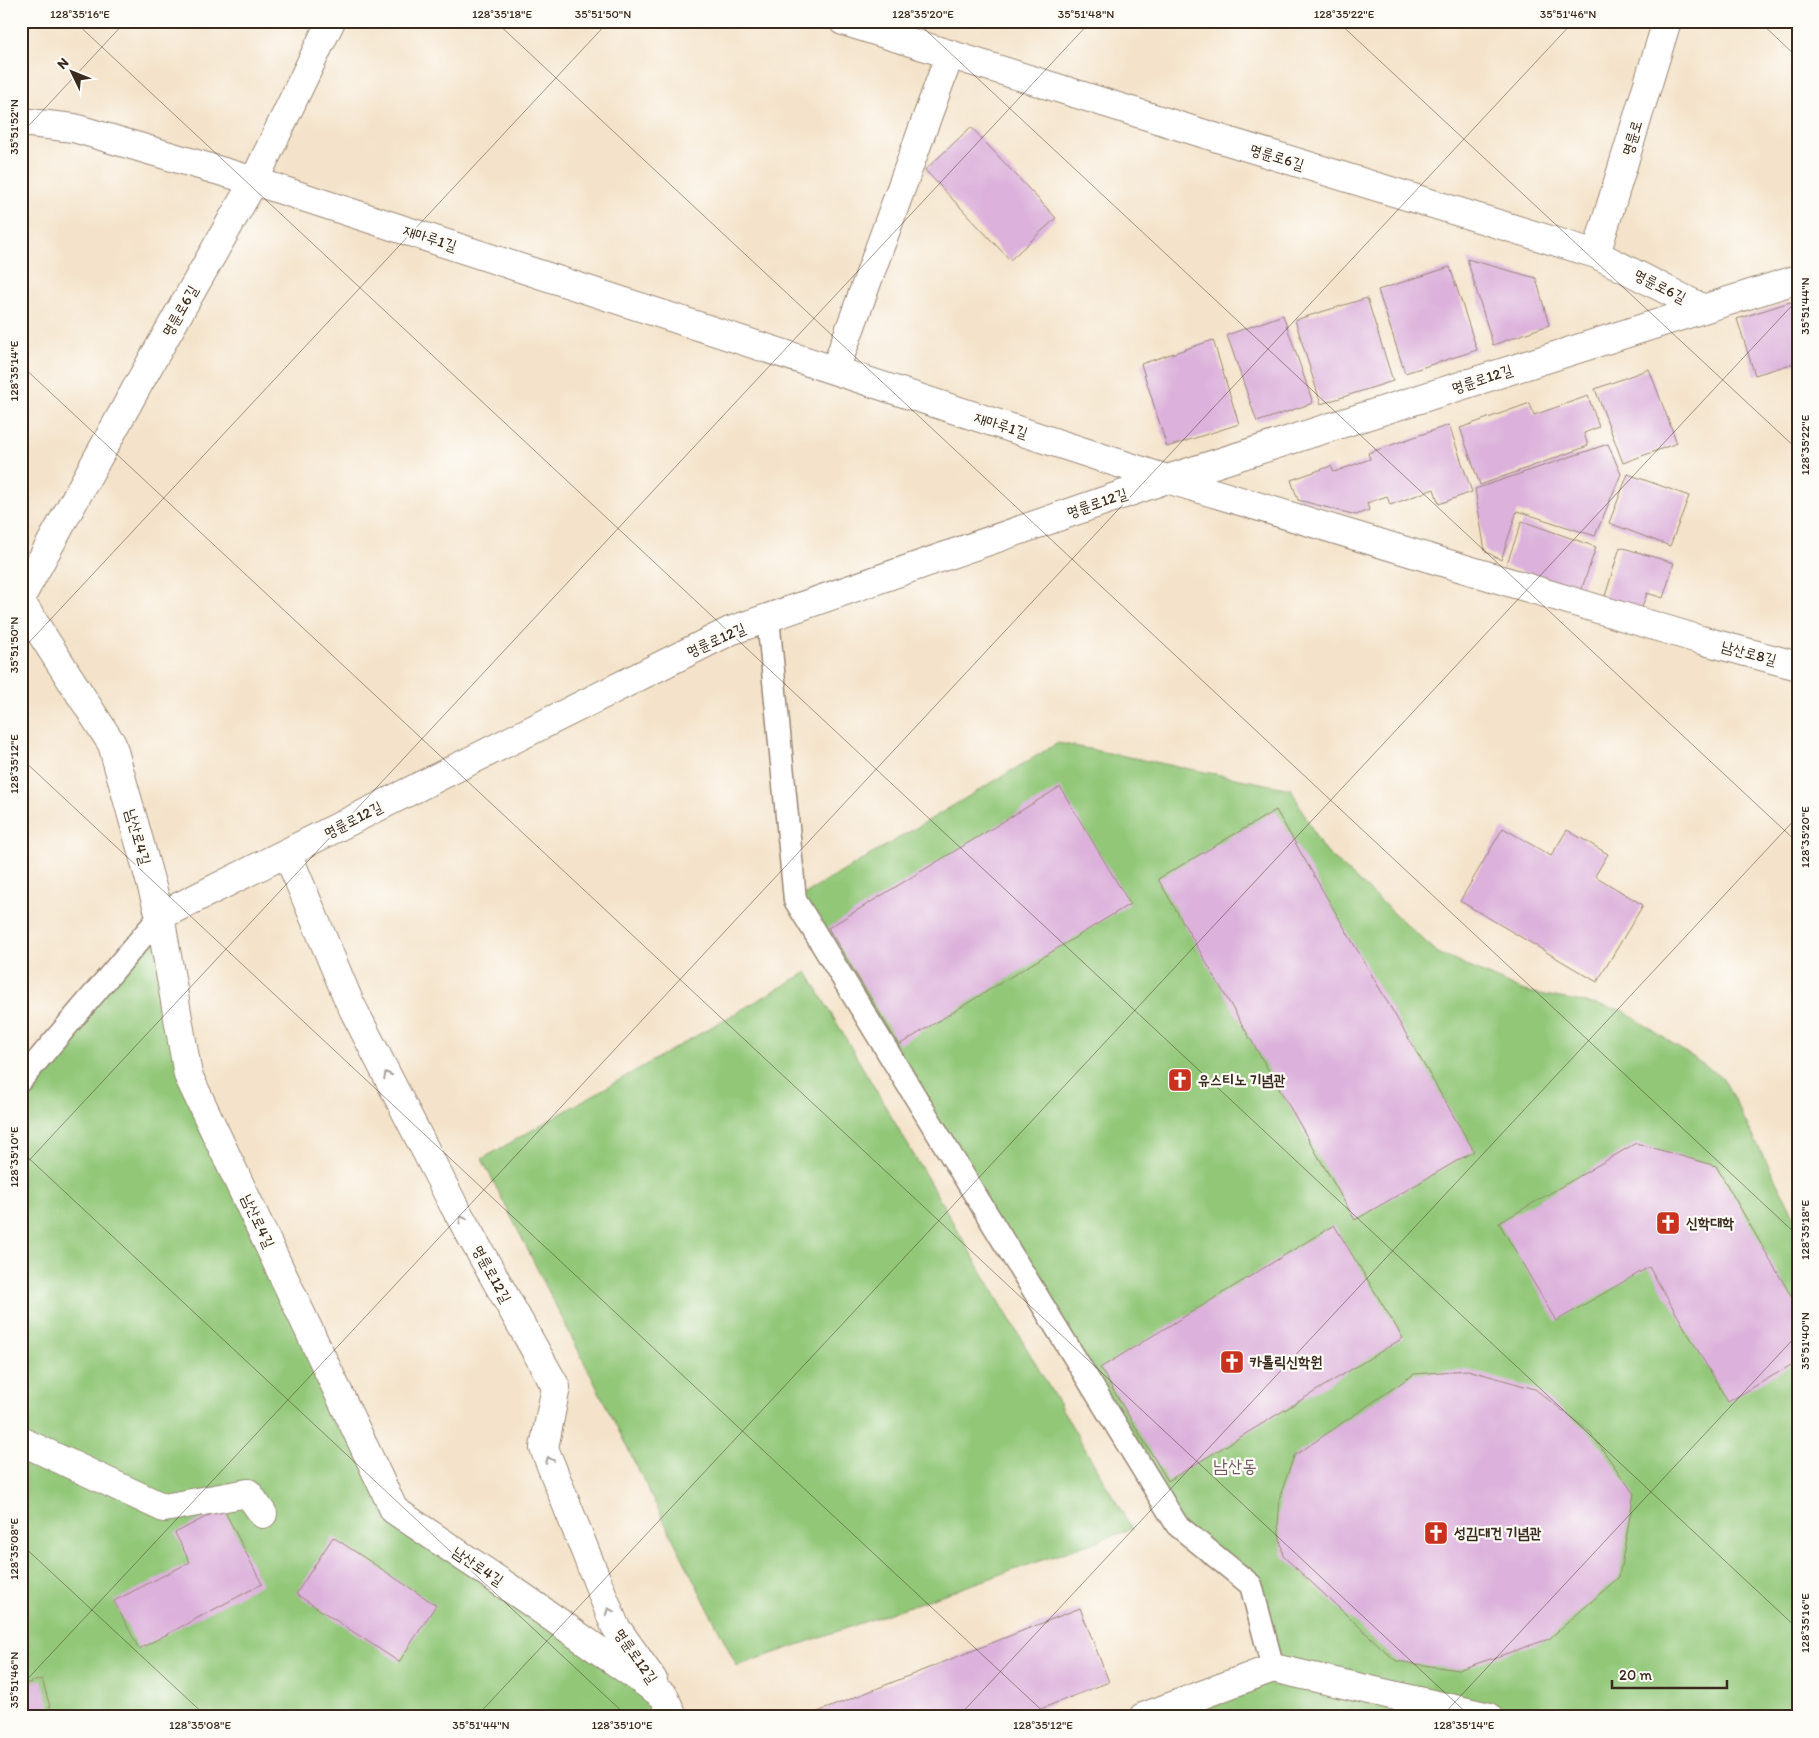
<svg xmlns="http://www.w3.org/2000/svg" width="1819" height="1738" font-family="Itim,'Poor Story',sans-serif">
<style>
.green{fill:#92c778;stroke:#66784b}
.building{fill:#dcb1db}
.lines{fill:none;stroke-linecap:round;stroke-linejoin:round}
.service-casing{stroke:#988674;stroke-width:25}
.pedestrian-casing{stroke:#988674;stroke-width:30}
.minor-casing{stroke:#988674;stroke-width:30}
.path{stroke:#988674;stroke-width:3;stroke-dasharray:1 4;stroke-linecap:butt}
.service{stroke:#fff;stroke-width:22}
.pedestrian{stroke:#fff;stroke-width:28}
.minor{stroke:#fff;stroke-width:28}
.oneway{stroke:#a79f9a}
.ticks{fill:none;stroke:#3b2a1e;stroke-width:1;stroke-opacity:0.45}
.labels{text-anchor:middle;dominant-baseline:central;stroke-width:4.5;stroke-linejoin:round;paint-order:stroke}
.street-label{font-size:15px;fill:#3b2a1e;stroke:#fdfcf7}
.poi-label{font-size:15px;font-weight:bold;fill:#3b2a1e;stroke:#fdfcf7;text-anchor:start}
.quarter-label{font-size:18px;fill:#735960;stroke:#fdfcf7}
.neatline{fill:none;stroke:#3b2a1e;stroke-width:2}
.ticks-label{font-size:12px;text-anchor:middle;fill:#3b2a1e}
</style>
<rect width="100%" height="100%" fill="#fdfcf7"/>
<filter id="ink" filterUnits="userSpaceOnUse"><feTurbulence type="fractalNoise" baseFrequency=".02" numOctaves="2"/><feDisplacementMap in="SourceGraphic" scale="10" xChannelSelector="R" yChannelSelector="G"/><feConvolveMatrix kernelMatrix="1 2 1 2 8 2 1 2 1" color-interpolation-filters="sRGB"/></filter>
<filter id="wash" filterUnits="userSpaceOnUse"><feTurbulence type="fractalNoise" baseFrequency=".0096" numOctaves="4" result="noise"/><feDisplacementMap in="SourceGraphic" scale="20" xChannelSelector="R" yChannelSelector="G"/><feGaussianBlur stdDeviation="1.12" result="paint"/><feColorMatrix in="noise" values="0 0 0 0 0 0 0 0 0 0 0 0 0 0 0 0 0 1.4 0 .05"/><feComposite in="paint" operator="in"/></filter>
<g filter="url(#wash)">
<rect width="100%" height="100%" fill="#f4e3ca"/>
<path class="green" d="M1058,743L1291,789L1322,848L1438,953L1524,991L1623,1010L1723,1078L1798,1223V1717H1143L1273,1668L1251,1585L1177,1525L795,900Z
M160,916L188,1075L394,1510L674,1717H21V1080Z
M807,972L1132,1529L737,1666L482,1159Z"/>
<g id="blocks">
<path class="building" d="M971,127L1056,218L1010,260L925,170Z
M1467,259L1536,278L1549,325L1493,345Z
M1450,267L1477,350L1405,373L1378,290Z
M1367,298L1393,381L1321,404L1295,320Z
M1790,302L1798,307V362L1755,375L1737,319Z
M1283,315L1313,403L1257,422L1227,335Z
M1213,340L1239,424L1167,447L1141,364Z
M1649,369L1677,443L1623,463L1595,389Z
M1588,396L1599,427L1584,433L1588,446L1480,485L1460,428L1530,403L1534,415Z
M1449,425L1472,492L1439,504L1434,489L1390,505L1387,496L1367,503L1369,510L1356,515L1298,500L1291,480L1331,466L1334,472L1370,459L1368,453Z
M1608,444L1621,474L1595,536L1517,511L1501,560L1485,551L1475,489Z
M1628,474L1689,496L1670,546L1609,523Z
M1522,521L1596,547L1581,591L1506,566Z
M1620,547L1674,563L1663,598L1647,593L1640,613L1603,603Z
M1060,787L1130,904L899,1045L828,928Z
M1276,810L1474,1151L1355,1220L1158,879Z
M1503,828L1551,856L1567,830L1608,854L1595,876L1643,905L1597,982L1460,901Z
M1636,1143L1716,1166L1798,1308V1361L1728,1402L1649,1267L1556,1321L1499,1223Z
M1334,1225L1403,1338L1168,1481L1100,1368Z
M1468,1370L1535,1389L1590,1432L1634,1494L1619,1577L1549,1639L1458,1670L1396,1661L1283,1556L1278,1526L1280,1496L1294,1456L1414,1374Z
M223,1508L262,1584L139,1649L114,1601L190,1562L175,1533Z
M333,1537L436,1605L399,1662L296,1594Z
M1080,1608L1109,1682L1020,1717H805Z
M42,1679L53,1717H21V1685Z"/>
</g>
</g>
<g filter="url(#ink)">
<use href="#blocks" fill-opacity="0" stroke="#988674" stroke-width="1"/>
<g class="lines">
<defs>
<path id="service" d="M768,618L795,900L1177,1525L1251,1585L1273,1668
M21,1080L160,916"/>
<path id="pedestrian" d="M21,1441L164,1508L248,1493L263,1514"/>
<path id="minor" d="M843,21L1224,140L1596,254L1704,309
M21,122L74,128L254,181L1167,479L1701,640L1798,666
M1596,254L1667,21
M835,370L950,54
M21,597L138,385L254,181L331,21
M21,602L112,744L160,916L188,1075L394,1510L523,1597L664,1696L673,1717
M287,853L349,1001L453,1204L556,1387L544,1448L615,1626L653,1680
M160,916L730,631L1167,479L1798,279
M1143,1717L1273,1668L1489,1717"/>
</defs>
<use href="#service" class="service-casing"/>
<use href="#pedestrian" class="pedestrian-casing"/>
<use href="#minor" class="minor-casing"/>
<path class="path" d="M1297,1709L1302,1717"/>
<use href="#service" class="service"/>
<use href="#pedestrian" class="pedestrian"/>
<use href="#minor" class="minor"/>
</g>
<defs><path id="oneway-chevron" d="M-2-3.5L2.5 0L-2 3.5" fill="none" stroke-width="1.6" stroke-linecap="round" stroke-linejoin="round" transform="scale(1.25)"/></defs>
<g class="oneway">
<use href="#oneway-chevron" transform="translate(387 1075) rotate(-117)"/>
<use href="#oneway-chevron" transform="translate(462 1219) rotate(-119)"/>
<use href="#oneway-chevron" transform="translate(549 1460) rotate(-112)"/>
<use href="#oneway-chevron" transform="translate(609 1611) rotate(-112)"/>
</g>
</g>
<path class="ticks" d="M74,21L1798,1629M495,21L1798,1236M916,21L1798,843M1337,21L1798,450M1759,21L1798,58M21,134L126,21M21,365L1471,1717M21,651L609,21M21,758L1049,1717M21,1151L628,1717M21,1169L1091,21M21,1544L207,1717M21,1686L1574,21M476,1717L1798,299M958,1717L1798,816M1441,1717L1798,1334"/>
<defs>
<symbol id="church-square" viewBox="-11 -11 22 22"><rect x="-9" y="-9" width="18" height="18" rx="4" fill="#c8321e" stroke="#fdfcf7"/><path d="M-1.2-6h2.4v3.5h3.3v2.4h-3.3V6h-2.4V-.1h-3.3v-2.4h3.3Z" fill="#fff"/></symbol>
</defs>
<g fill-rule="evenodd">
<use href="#church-square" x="1166" y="1066" width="28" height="28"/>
<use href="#church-square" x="1654" y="1209" width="28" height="28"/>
<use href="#church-square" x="1218" y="1348" width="28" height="28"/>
<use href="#church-square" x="1422" y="1519" width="28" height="28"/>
</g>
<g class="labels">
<g class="street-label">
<text transform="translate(1632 138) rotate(-73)">명륜로</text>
<text transform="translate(1277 157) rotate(17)">명륜로6길</text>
<text transform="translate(430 238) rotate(18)">재마루1길</text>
<text transform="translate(1660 286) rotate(27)">명륜로6길</text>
<text transform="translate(180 311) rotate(-60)">명륜로6길</text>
<text transform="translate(1482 379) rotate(-18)">명륜로12길</text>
<text transform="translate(1001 425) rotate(18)">재마루1길</text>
<text transform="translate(1097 503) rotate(-19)">명륜로12길</text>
<text transform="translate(716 640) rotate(-24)">명륜로12길</text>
<text transform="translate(1749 653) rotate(15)">남산로8길</text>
<text transform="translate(353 820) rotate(-27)">명륜로12길</text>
<text transform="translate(138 837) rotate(74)">남산로4길</text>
<text transform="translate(258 1221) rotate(65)">남산로4길</text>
<text transform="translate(492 1274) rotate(61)">명륜로12길</text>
<text transform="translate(478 1566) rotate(34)">남산로4길</text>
<text transform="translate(636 1656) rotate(55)">명륜로12길</text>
</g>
<g class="poi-label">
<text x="1198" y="1080">유스티노 기념관</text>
<text x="1686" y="1223">신학대학</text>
<text x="1250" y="1362">카톨릭신학원</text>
<text x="1454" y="1533">성김대건 기념관</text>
</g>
<g class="quarter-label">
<text x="1235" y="1466">남산동</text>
</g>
</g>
<rect width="1819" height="1738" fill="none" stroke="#fdfcf7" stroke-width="55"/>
<g transform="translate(72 72) rotate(313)" stroke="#fdfcf7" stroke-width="4" paint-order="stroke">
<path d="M0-4L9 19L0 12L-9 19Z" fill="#3b2a1e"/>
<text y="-8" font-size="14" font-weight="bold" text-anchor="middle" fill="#3b2a1e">N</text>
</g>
<path d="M1612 1680v8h115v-8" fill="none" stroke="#3b2a1e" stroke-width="2.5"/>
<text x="1619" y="1680" font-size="15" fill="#3b2a1e" stroke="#fdfcf7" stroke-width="4" paint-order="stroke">20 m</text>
<rect x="28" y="28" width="1764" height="1682" class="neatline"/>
<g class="ticks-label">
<text x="80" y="18">128°35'16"E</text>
<text x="502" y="18">128°35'18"E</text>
<text x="603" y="18">35°51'50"N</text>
<text x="923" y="18">128°35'20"E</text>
<text x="1086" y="18">35°51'48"N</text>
<text x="1344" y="18">128°35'22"E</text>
<text x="1568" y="18">35°51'46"N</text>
<text transform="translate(14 127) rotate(-90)" y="4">35°51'52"N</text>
<text transform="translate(1805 306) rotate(-90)" y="4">35°51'44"N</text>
<text transform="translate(14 371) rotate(-90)" y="4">128°35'14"E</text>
<text transform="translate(1805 445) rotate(-90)" y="4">128°35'22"E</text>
<text transform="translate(14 645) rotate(-90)" y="4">35°51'50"N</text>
<text transform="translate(14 764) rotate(-90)" y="4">128°35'12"E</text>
<text transform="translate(1805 837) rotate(-90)" y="4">128°35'20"E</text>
<text transform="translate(14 1157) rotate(-90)" y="4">128°35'10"E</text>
<text transform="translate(1805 1230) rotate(-90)" y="4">128°35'18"E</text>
<text transform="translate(1805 1341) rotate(-90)" y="4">35°51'40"N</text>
<text transform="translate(14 1549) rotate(-90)" y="4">128°35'08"E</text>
<text transform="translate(1805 1623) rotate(-90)" y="4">128°35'16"E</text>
<text transform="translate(14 1680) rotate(-90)" y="4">35°51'46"N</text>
<text x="200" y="1729">128°35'08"E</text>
<text x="481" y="1729">35°51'44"N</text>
<text x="622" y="1729">128°35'10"E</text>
<text x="1043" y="1729">128°35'12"E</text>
<text x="1464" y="1729">128°35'14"E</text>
</g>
</svg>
